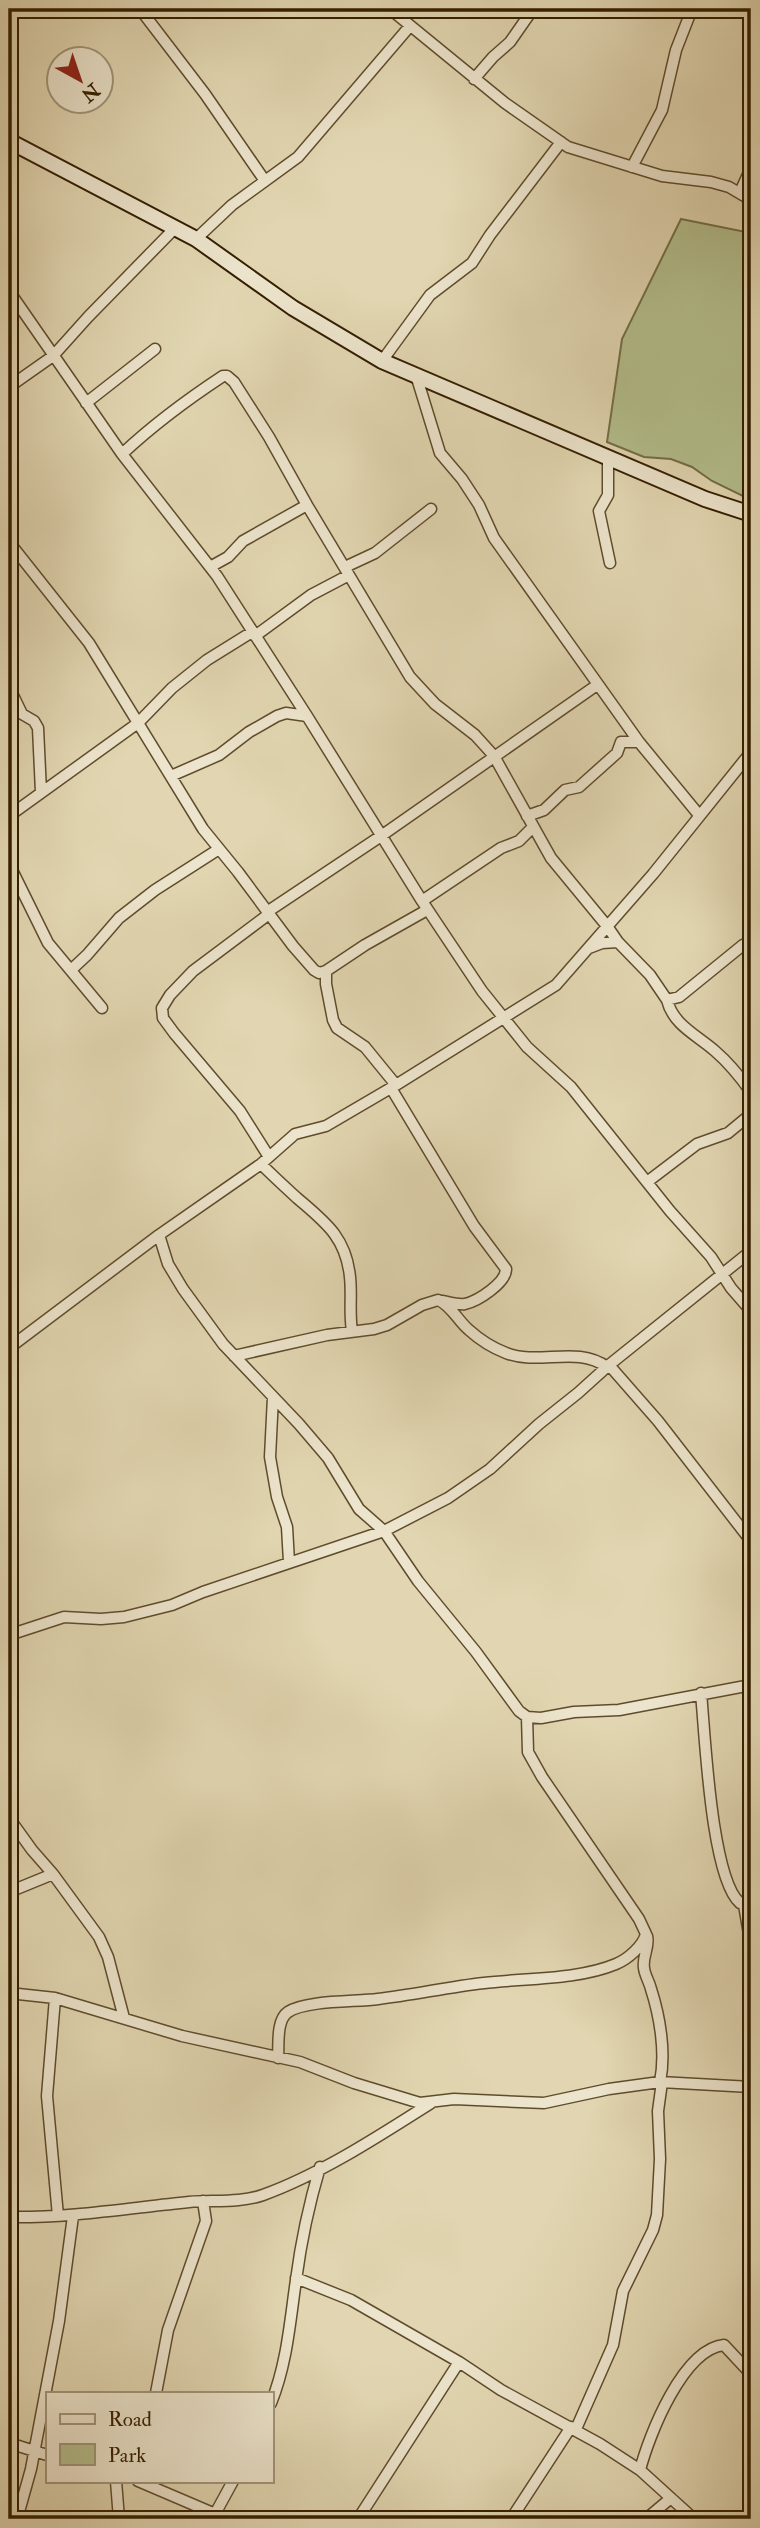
<svg xmlns="http://www.w3.org/2000/svg" width="760" height="2528" font-family="'IM FELL Double Pica',serif">
<style>
.green{fill:#b3be8c;stroke:#746e46;stroke-width:2}
.lines{fill:none;stroke-linecap:round;stroke-linejoin:round}
.street-casing{stroke:#5f4c2c;stroke-width:13}
.secondary-casing{stroke:#341e00;stroke-width:18}
.street{stroke:#ece4cc;stroke-width:10}
.secondary{stroke:#ece4cc;stroke-width:14}
</style>
<rect width="100%" height="100%" fill="#e1d6b1"/>
<filter id="stains"><feTurbulence type="fractalNoise" baseFrequency=".00286" numOctaves="4"/><feColorMatrix values="0 0 0 0 .2 0 0 0 0 .09 0 0 0 0 .02 0 0 0 .5 -.17"/></filter>
<radialGradient id="worn" r=".72"><stop offset=".6" stop-color="#630" stop-opacity="0"/><stop offset="1" stop-color="#630" stop-opacity=".3"/></radialGradient>
<path class="green" d="M681,219L751,233V500L712,481L692,467L671,459L644,457L607,442L622,339Z"/>
<g class="lines">
<defs>
<path id="street" d="M140,9L205,94L265,181
M390,9L505,103L568,147L662,176L711,182L729,187L751,200
M474,79L493,57L510,42L533,9
M632,167L662,110L676,50L692,9
M740,192L751,168
M196,239L232,205L298,157L410,26
M9,291L122,454L217,576L307,716L422,901L482,991L527,1047L571,1087L670,1211L711,1257L731,1288L751,1311
M382,361L430,295L472,263L490,235L561,142
M416,375L440,453L462,479L479,505L494,538L639,742L699,815
M9,387L53,356L88,317L175,228
M86,403L155,349
M122,454C153,425 188,399 223,376H227L234,382L269,437L307,505L410,677L435,704L475,735L494,756L551,858L607,926L618,942L650,975L667,1000L679,997L743,945L751,941
M608,458V495L599,511L610,563
M9,542L89,643L203,829L238,872L293,946L314,970L319,973L326,971L365,945L427,910
M210,567L228,557L243,541L307,505
M345,567L375,553L431,509
M255,636L311,595L349,575
M9,687L22,714L34,721L38,728L41,792
M171,776L219,755L249,732L277,716L286,713L307,716
M9,816L138,723L172,688L207,660L252,632
M527,816L544,810L565,790L579,787L617,753L621,742H639
M9,864L48,943L102,1008
M422,901L501,848L519,841L532,828
M267,912L381,836L597,685
M269,914L193,971L170,995L162,1008L163,1018L174,1033L240,1111L269,1157
M589,948L602,943L618,942
M71,970L87,955L119,918L155,890L219,849
M326,971V984L333,1020L337,1028L365,1047L396,1085
M667,1000C673,1025 697,1035 715,1051C729,1063 741,1078 751,1092
M391,1088L474,1226L506,1269C506,1283 478,1301 465,1304C457,1305 449,1302 442,1301
M261,1164C273,1176 285,1187 297,1198C325,1222 346,1237 350,1277C352,1295 349,1313 352,1331
M647,1182L697,1144L728,1133L751,1114
M159,1235L168,1264L183,1289L223,1344L299,1424L328,1458L359,1509L384,1531L418,1581L476,1652L519,1711L527,1717L541,1718L574,1712L619,1710L751,1685
M9,1348L159,1235L261,1164L295,1134L326,1126L396,1085L556,985L653,874L751,752
M234,1356L327,1335L374,1329L387,1325L422,1305L438,1300C451,1305 458,1321 469,1330C480,1340 493,1348 506,1353C539,1366 577,1345 607,1367
M609,1365L658,1421L751,1541
M273,1397L270,1457L277,1497L287,1527L289,1562
M9,1635L64,1617L101,1619L124,1617L172,1605L203,1592L384,1531L448,1498L490,1469L539,1424L578,1393L609,1365L751,1251
M701,1693C705,1734 711,1878 740,1903L751,1905
M9,1818L32,1850L53,1874L99,1937L108,1957L124,2018
M9,1892L53,1874
M744,1905L751,1946
M647,1936C650,1947 642,1956 644,1968C645,1976 649,1981 651,1989C660,2017 666,2053 660,2082
M9,1993L55,1998L182,2036L300,2062L354,2083L420,2103L454,2099L544,2103L609,2089L660,2082L751,2087
M55,1998L47,2096L58,2216
M278,2058C279,2045 276,2020 288,2012C306,2000 356,2002 378,1999C413,1995 448,1987 484,1983C525,1978 578,1980 616,1964C628,1959 643,1946 646,1934L639,1919L542,1777L528,1752L527,1717
M9,2217C69,2218 129,2208 189,2202C214,2200 240,2203 263,2195C321,2174 379,2136 431,2103
M296,2278L351,2300L459,2362L501,2390L600,2444L640,2470L694,2519
M156,2393L168,2330L206,2221L203,2201
M271,2403C287,2364 290,2321 296,2280C301,2242 309,2204 320,2167
M576,2429L613,2345L623,2291L653,2230L657,2215L660,2159L658,2111L662,2082
M9,2443L47,2455
M640,2470C649,2435 683,2349 724,2345L751,2374
M116,2481L119,2519
M138,2481L227,2519
M215,2514L233,2481
M17,2519L31,2469L59,2321L73,2216
M358,2519L459,2362
M511,2519L571,2427
M646,2519L671,2498"/>
<path id="secondary" d="M9,141L196,239L293,308L382,361L705,499L751,514"/>
</defs>
<use href="#street" class="street-casing"/>
<use href="#secondary" class="secondary-casing"/>
<use href="#street" class="street"/>
<use href="#secondary" class="secondary"/>
</g>
<rect width="760" height="2528" fill="none" stroke="#e1d6b1" stroke-width="35"/>
<rect x="10" y="10" width="739" height="2507" fill="none" stroke="#341e00" stroke-width="3.5"/>
<rect x="18" y="18" width="725" height="2493" fill="none" stroke="#341e00" stroke-width="2"/>
<rect x="46" y="2392" width="228" height="91" fill="#ece4cc" stroke="#a2957a" stroke-width="2"/>
<rect x="60" y="2414" width="35" height="10" fill="#ece4cc" stroke="#a2957a" stroke-width="2"/>
<text x="108" y="2426" font-size="21" fill="#341e00">Road</text>
<rect x="60" y="2444" width="35" height="21" fill="#b3be8c" stroke="#a2957a" stroke-width="2"/>
<text x="108" y="2462" font-size="21" fill="#341e00">Park</text>
<g transform="translate(80 80) rotate(140)"><circle r="33" fill="#ece4cc" stroke="#a2957a" stroke-width="2"/>
<path d="M0-5L12 26L0 18L-12 26Z" fill="#8f2418"/>
<text y="-10" font-size="19" font-weight="bold" text-anchor="middle" fill="#341e00">N</text>
</g>
<rect width="100%" height="100%" filter="url(#stains)"/>
<rect width="100%" height="100%" fill="url(#worn)"/>
</svg>
